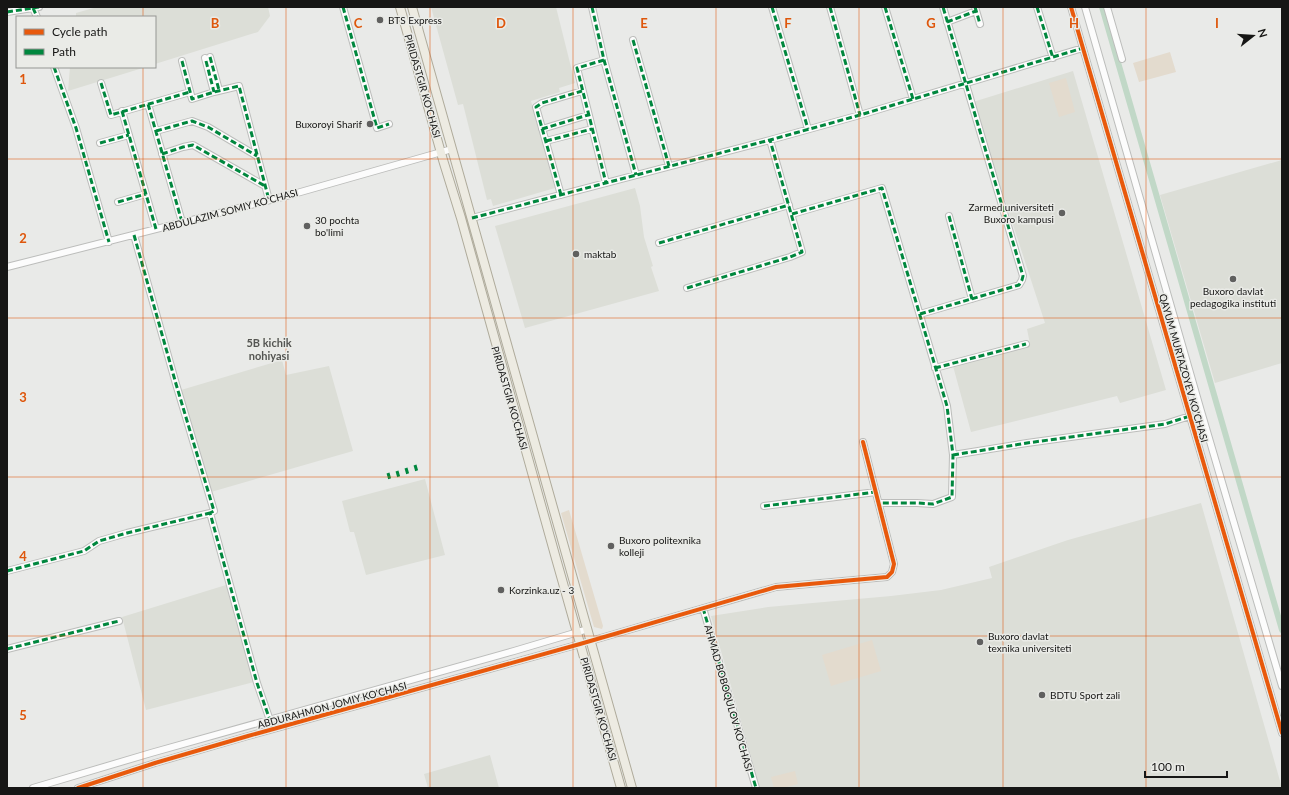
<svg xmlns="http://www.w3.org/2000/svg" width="1289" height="795" font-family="Lato,sans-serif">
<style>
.built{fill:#dcded7}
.green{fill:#e3dbce}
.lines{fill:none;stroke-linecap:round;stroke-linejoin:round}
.canal{stroke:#c1d8c7;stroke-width:6}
.minor-casing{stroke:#bcbdbb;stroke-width:8}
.major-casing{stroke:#afab9b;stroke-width:10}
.minor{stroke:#fcfcfc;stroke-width:6}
.major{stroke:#edebe2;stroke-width:8}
.quiet{stroke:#00873e;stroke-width:3;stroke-dasharray:6 3;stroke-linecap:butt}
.cycleway-casing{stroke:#eaebe7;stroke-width:6}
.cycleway{stroke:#e8590c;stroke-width:4}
.grid{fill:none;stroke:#de560c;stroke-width:1;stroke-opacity:0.55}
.poi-dot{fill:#60605f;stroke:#eaebe7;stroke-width:1.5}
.labels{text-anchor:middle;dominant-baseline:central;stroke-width:3;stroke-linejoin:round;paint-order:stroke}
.poi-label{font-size:10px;fill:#161615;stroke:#eaebe7;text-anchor:start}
.street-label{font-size:10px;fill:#161615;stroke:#eaebe7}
.neighbourhood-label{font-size:11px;font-weight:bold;fill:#545552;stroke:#eaebe7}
.grid-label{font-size:13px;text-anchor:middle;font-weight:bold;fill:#de560c;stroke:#eaebe7;stroke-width:3;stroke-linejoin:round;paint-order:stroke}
</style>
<rect width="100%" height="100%" fill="#e9eae8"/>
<path class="built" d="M97,7H268L270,16L258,32L155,64V17H76V13Z
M431,7H556L575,83L559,88L560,92L531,101L555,188L493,206L491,199L487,200L463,104L458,105Z
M70,67H146L68,91Z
M1073,71L1166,390L1120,403L1117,396L971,432L953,366L1030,344L1027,329L1045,323L973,102Z
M1282,160V363L1215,383L1160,195Z
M635,188L640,206L644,237L653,266L651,267L659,291L525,328L495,226Z
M282,360L286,375L329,366L353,451L211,492L181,390Z
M425,479L445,555L366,575L354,532H350L342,501Z
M1201,503L1282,788H760L711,616L768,607L891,596L941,590L992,578L989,567L1068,540Z
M226,585L254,682L146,710L122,617Z
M490,755L499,788H428L424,774Z"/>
<path class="green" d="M1170,52L1176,72L1139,82L1133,63Z
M1066,78L1075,112L1059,117L1049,83Z
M569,510L603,626L602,629L594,627L561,513Z
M872,640L881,671L831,686L822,655Z
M795,771L798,784L783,788H774L771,777Z"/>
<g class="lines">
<path class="canal" d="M1102,7L1282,630"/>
<defs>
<path id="minor" d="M343,7L377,128L389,124
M592,7L604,60L636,175
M772,7L808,129
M830,7L860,115
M885,7L913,99
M975,7L980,24
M1037,7L1053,58
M1071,7L1282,733
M1085,7L1201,411L1282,686
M1107,7L1122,59
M33,8L37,17
M7,12L39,7
M947,22L976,11
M633,40L669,166
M210,57L219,90
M205,58L214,92
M604,60L577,68L606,183
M182,61L192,99L214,92L239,86L269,200
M54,67L76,128L109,242
M101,83L111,115L190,92
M148,104L182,222
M122,111L156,229
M542,129L588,115
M156,131L192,121L208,127L257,156
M546,141L592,129
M100,143L129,135
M162,154L183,147L193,145L265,186
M561,195L536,107L542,103L582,91
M118,202L146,194
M792,214L882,188L947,406L953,455L952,497L933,504L917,503H879
M949,216L972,299
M472,218L770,140L860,115L1083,48
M134,235L176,384L214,511L210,513L257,683L273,729
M659,243L789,205
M7,267L290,195L452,149
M687,288L790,257L802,252L770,140
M920,314L1019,285L1022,280L1023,276L943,7
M935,368L1026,344
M953,455L1027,443L1165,424L1190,416
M764,506L876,492
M7,571L84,551L99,541L127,533L210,513
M703,608L756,788
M7,649L119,621
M33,788L151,753L514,651L588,629
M78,788L155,763L248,736L580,644L776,587L887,577L892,572L894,564L863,442"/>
<path id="major" d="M400,7L443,160L461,218L555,555L621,788
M412,7L632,788"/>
</defs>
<use href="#minor" class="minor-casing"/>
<use href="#major" class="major-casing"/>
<use href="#minor" class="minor"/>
<use href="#major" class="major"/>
<path class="quiet" d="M343,7L377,128L389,124
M592,7L604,60L636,175
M772,7L808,129
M830,7L860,115
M885,7L913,99
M975,7L980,24
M1037,7L1053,58
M33,8L37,17
M7,12L39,7
M947,22L976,11
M633,40L669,166
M210,57L219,90
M604,60L577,68L606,183
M182,61L192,99L214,92L239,86L269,200
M206,61L214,92
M54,67L76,128L109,242
M101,83L111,115L190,92
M148,104L182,222
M122,111L156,229
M542,129L588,115
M156,131L192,121L208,127L257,156
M546,141L592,129
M100,143L129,135
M162,154L183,147L193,145L265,186
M561,195L536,107L542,103L582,91
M118,202L146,194
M792,214L882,188L947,406L953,455L952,497L933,504L917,503H879
M949,216L972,299
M472,218L770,140L860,115L1083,48
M134,235L176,384L214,511L210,513L257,683L273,729
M659,243L789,205
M687,288L790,257L802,252L770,140
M920,314L1019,285L1022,280L1023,276L943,7
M935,368L1026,344
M953,455L1027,443L1165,424L1190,416
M415,465L417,472
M406,468L408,475
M397,471L399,478
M388,473L390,480
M764,506L876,492
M7,571L84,551L99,541L127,533L210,513
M703,608L756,788
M7,649L119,621"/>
<defs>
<path id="cycleway" d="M1071,7L1282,733
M78,788L155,763L248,736L580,644L776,587L887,577L892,572L894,564L863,442"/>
</defs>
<use href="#cycleway" class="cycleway-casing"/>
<use href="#cycleway" class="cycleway"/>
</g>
<path class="grid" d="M143,7V17M286,7V788M430,7V788M573,7V788M716,7V788M859,7V788M1003,7V788M1146,7V788M143,67V788M7,159H1282M7,318H1282M7,477H1282M7,636H1282"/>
<g class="poi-dot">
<circle cx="380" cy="20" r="4"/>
<circle cx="370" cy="124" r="4"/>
<circle cx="1062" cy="213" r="4"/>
<circle cx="307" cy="226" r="4"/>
<circle cx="576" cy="254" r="4"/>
<circle cx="1233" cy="279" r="4"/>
<circle cx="611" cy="546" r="4"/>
<circle cx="501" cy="590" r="4"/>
<circle cx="980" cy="642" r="4"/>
<circle cx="1042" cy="695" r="4"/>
</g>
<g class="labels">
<g class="poi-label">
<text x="388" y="20">BTS Express</text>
<text x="362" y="124" text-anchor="end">Buxoroyi Sharif</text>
<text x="1054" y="207" text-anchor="end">Zarmed universiteti<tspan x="1054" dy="12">Buxoro kampusi</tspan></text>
<text x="315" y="220">30 pochta<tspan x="315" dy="12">bo'limi</tspan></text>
<text x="584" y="254">maktab</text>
<text x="1233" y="291" text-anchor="middle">Buxoro davlat<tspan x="1233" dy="12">pedagogika instituti</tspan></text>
<text x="619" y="540">Buxoro politexnika<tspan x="619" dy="12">kolleji</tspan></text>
<text x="509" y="590">Korzinka.uz - 3</text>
<text x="988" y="636">Buxoro davlat<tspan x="988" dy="12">texnika universiteti</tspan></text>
<text x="1050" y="695">BDTU Sport zali</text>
</g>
<g class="street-label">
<text transform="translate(423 86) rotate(74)">PIRIDASTGIR KO'CHASI</text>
<text transform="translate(230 210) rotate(-15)">ABDULAZIM SOMIY KO'CHASI</text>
<text transform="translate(1184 368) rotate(74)">QAYUM MURTAZOYEV KO'CHASI</text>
<text transform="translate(510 398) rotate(74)">PIRIDASTGIR KO'CHASI</text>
<text transform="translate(729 698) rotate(74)">AHMAD BOBOQULOV KO'CHASI</text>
<text transform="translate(332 705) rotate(-15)">ABDURAHMON JOMIY KO'CHASI</text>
<text transform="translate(599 709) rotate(74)">PIRIDASTGIR KO'CHASI</text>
</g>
<g class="neighbourhood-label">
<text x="269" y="342">5B kichik<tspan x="269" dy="13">nohiyasi</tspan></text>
</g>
</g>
<g class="grid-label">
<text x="215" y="28">B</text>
<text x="358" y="28">C</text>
<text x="501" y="28">D</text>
<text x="644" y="28">E</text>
<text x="788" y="28">F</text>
<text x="931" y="28">G</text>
<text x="1074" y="28">H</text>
<text x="1217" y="28">I</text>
<text x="23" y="84">1</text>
<text x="23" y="243">2</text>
<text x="23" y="402">3</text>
<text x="23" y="561">4</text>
<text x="23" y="720">5</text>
</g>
<rect width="1289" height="795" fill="none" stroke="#161615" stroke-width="16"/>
<rect x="16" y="16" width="140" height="52" fill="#eaebe7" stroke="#959693"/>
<rect x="24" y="29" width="20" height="6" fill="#e8590c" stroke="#959693"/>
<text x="52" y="36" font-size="12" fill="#161615">Cycle path</text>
<rect x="24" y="49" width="20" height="6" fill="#00873e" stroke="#959693"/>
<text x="52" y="56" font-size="12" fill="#161615">Path</text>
<g transform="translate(1253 36) rotate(73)" stroke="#eaebe7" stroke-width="3" paint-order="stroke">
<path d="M0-3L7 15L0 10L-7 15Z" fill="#161615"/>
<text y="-6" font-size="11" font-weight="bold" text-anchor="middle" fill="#161615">N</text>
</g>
<path d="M1145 771v6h82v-6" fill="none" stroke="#161615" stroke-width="2"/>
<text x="1151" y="771" font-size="12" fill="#161615" stroke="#eaebe7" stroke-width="3" paint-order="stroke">100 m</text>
</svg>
